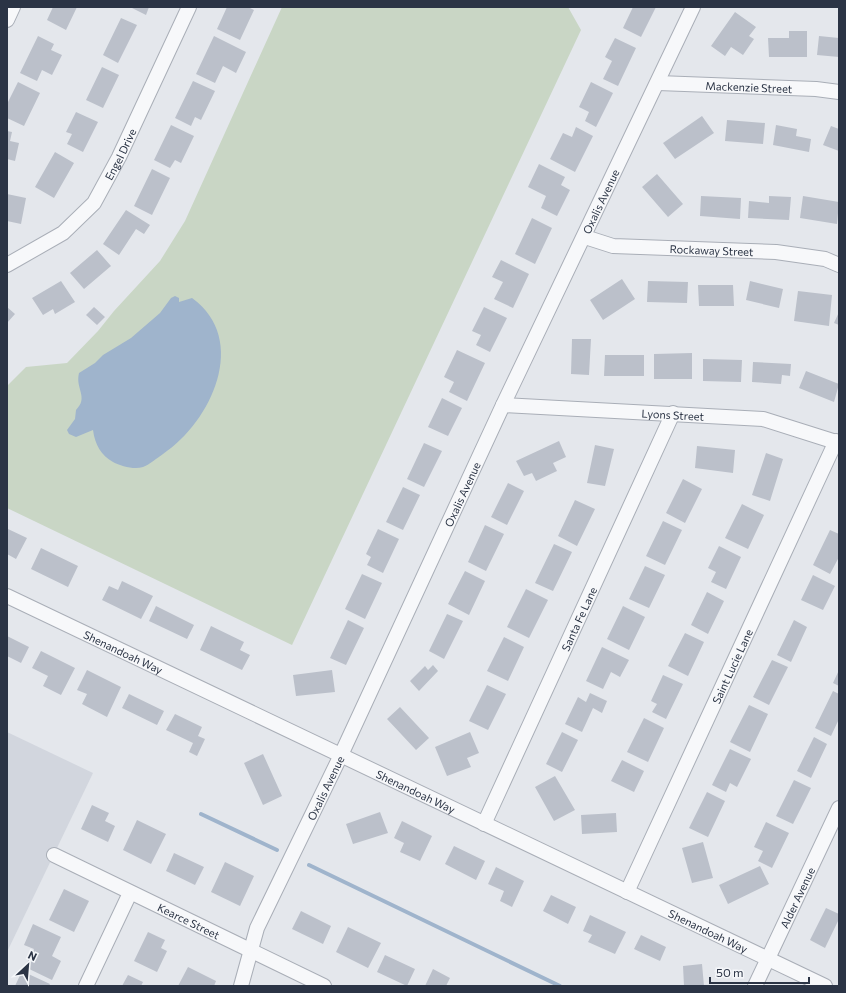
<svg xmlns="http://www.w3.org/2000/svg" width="846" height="993" font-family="Commissioner,sans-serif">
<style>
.built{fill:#d2d6de}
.green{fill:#c9d6c5}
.water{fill:#9fb4cc}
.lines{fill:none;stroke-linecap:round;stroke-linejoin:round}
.stream{stroke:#9fb4cc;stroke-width:4}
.building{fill:#bbc0ca}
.minor-casing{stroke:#a9aeb7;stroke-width:16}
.minor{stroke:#f7f8fa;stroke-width:14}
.labels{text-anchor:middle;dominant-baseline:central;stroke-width:3;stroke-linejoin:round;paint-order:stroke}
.street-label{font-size:11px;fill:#2b3445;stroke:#f4f6f9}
</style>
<rect width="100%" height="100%" fill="#e4e7ec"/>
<path class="built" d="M7,732L93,773L7,952Z"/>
<path class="green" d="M282,7H568L581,30L292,645L7,508V386L26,367L67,363L98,331L114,311L160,261L185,221Z"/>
<path class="water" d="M175,296L179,298V302L192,298C250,340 211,422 163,454C157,458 149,465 143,467C134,470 121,466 113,462C101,455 95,445 93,430L76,437L69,434L67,430L75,419L76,410C89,397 75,389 79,373L95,363L103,355L131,338L160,313L171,298Z"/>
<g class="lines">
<path class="stream" d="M201,814L277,850
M309,865L560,986"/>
</g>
<path class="building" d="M53,7H77L66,30L47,20Z
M130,7H149L146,15Z
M227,7H248L254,10L240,40L217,29Z
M633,7H656L641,37L623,28Z
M735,12L756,27L749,36L754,39L743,55L731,47L725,56L711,46Z
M121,18L137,25L118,63L103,55Z
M789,31H807V57H769L768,38H789Z
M38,36L54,44L51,50L62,55L52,75L42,70L37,81L20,73Z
M214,36L246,52L236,73L223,66L215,83L196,74Z
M819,36L839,38V57L817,55Z
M615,38L636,48L618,86L603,79L612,61L605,57Z
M102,67L119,75L103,108L86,100Z
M193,81L215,91L201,120L195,117L191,126L175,118Z
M18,82L40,93L24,126L7,118V104Z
M591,82L613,93L596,127L585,121L589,112L579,107Z
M76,112L98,122L83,152L67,144L72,134L66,132Z
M702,116L714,133L675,159L663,143Z
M727,120L765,123L763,144L725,141Z
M171,125L194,136L181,163L175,160L170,168L154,160Z
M776,125L797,129L796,136L811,139L809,152L773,145Z
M831,126L839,129V151L823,145Z
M576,127L593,136L575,172L550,159L563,133L572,137Z
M7,131L12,132L10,141L19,143L15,161L7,159Z
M55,152L74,163L54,198L35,187Z
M539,164L565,177L561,185L570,190L557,216L541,208L546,196L528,187Z
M152,169L170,178L152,215L134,206Z
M657,174L683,204L668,217L642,187Z
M7,194L26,198L21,224L7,221Z
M701,196L741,198L740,219L700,216Z
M769,196L791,197L789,220L748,218L749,201L769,203Z
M803,196L839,202L837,224L800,218Z
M126,210L150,225L144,234L136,229L119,255L103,244Z
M532,218L552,228L535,264L515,254Z
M97,250L111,266L84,289L70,273Z
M501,260L529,274L513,308L494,299L503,282L492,277Z
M622,279L635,299L603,320L590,300Z
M61,281L75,302L55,314L53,309L43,315L32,298Z
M648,281L688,282L687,303L647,302Z
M750,281L783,289L779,308L746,300Z
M698,285H733L734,306H699Z
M798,291L832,295L829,326L794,321Z
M7,307L15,314L7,323Z
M94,307L105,317L97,325L86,315Z
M484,307L507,318L490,352L476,345L481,335L472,331Z
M839,312V325L834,323Z
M572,339H591L589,375L571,374Z
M457,350L485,363L467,401L449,392L454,382L444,377Z
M692,353V379H654V354Z
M605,355H644V376H604Z
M703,359L742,360L741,382L703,381Z
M753,362L791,364L790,376L782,375L781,384L752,382Z
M806,371L839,384L834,402L799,388Z
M442,398L462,408L448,436L428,427Z
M559,441L566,457L553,463L557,471L536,481L532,473L524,476L516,461Z
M424,443L442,451L424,487L407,479Z
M595,445L614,449L605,486L587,483Z
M697,446L735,450L733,473L695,468Z
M766,453L783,459L770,501L752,495Z
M683,479L702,489L685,523L666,513Z
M508,483L524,491L507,525L491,517Z
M403,487L420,495L403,530L386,522Z
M575,500L595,509L577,546L558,536Z
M742,504L764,515L748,549L725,538Z
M663,521L682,530L665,565L646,556Z
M485,525L504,534L486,571L468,562Z
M8,529L27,538L16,559L7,554Z
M378,529L399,539L383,573L367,565L371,557L366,554Z
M830,530L839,534V557L830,574L813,565Z
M554,544L572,552L553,591L535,583Z
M719,546L741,557L726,589L711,582L716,572L708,568Z
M41,548L78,566L68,587L31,569Z
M645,566L665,575L649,608L629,599Z
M465,571L485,581L469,615L448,604Z
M362,574L382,583L365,619L345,609Z
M813,575L835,586L823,610L801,600Z
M122,581L153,596L141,619L102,600L109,586L118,590Z
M526,589L548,600L529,638L507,627Z
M707,592L724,601L708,634L691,625Z
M156,606L194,625L187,639L149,621Z
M623,606L645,617L629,650L607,639Z
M447,614L463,621L444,659L429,651Z
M348,620L364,628L346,665L330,658Z
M794,620L807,627L791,662L777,655Z
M211,626L244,642L240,650L250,655L242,670L200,650Z
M685,633L704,642L688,676L668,666Z
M7,636L29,647L21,663L7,656Z
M504,637L524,647L508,681L487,671Z
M602,647L629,660L620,677L611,672L603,689L586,681Z
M41,651L75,668L61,695L43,686L48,676L32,668Z
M772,660L788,667L769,705L753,697Z
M433,665L438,671L419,691L410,681L425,666L428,670Z
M87,670L121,687L107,717L82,704L87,694L77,690Z
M332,670L335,692L296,696L293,675Z
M839,670V686L833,683Z
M663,675L683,684L666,719L652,712L657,704L651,701Z
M487,685L506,694L488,730L469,721Z
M833,691L839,694V719L831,736L815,728Z
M590,693L607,701L602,713L593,708L582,732L565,724L578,697L586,702Z
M129,694L164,711L157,725L122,708Z
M749,705L768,714L750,752L730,742Z
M400,707L429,738L416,750L387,719Z
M175,714L202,727L198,736L205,739L197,756L189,752L193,743L166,730Z
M644,718L664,728L648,762L627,752Z
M470,732L479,753L467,758L471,767L447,776L435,747Z
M562,732L578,740L562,772L546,764Z
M814,737L827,744L811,778L797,771Z
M730,749L751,759L737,787L730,783L726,792L712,785Z
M263,754L282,796L263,805L244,763Z
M622,760L644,771L634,792L611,781Z
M555,776L575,810L554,821L535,787Z
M794,780L811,788L793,824L776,816Z
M707,792L725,801L708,837L689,828Z
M92,805L109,813L105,821L115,826L108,842L81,829Z
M380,812L388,833L353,844L346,824Z
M616,813L617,832L582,834L581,815Z
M137,820L166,834L151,864L123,850Z
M402,821L432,836L420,861L400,852L404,843L394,838Z
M766,822L789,833L772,868L758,861L763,851L754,847Z
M703,842L713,878L692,883L682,848Z
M454,846L485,861L476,880L445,864Z
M174,853L204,867L195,885L166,871Z
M225,862L254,876L240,906L211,892Z
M760,866L769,884L728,904L719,885Z
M496,867L524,881L512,907L500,901L504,891L488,884Z
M64,889L89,901L74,932L49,920Z
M551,895L576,907L568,924L543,911Z
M826,908L839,914V919L825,948L810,940Z
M301,911L331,926L323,944L292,929Z
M590,915L626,932L615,954L588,942L592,935L583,931Z
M33,924L61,937L52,956L61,961L52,980L25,967L34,949L24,945Z
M348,927L381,943L368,968L336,952Z
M148,932L165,940L161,948L167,951L157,972L134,961Z
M641,935L666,947L660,961L634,949Z
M385,955L415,969L407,986L377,972Z
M702,964L704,986H684L683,966Z
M188,967L216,981L214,986H178Z
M433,969L450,978L446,986H425Z
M22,971L50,984L49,986H15Z
M128,975L143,982L141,986H122Z"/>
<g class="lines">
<defs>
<g id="minor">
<path d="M7,20L13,7"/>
<path id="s1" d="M658,83L816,89L839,92"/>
<path id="s2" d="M585,237L613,246L776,252L825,259L839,265"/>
<path id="s3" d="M7,265L63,233L94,203L119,157L189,7"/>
<path id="s4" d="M503,405L763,419L839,443"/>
<path id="s5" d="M7,596L825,986"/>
<path id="s6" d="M484,824L673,413"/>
<path id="s7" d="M54,855L324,986"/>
<path id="s8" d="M627,892L836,441"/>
<path d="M86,986L130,893"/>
<path id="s9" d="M241,986L257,928L341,755L503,405L693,7"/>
<path id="s10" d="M755,986L839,808"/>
</g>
</defs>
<use href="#minor" class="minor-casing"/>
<use href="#minor" class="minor"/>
</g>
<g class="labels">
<g class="street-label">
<text stroke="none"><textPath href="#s1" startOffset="91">Mackenzie Street</textPath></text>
<text stroke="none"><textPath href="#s3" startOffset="163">Engel Drive</textPath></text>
<text stroke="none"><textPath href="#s9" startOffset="864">Oxalis Avenue</textPath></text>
<text stroke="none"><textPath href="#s2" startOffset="128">Rockaway Street</textPath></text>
<text stroke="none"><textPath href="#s4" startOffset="170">Lyons Street</textPath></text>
<text stroke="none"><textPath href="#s9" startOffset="540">Oxalis Avenue</textPath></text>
<text stroke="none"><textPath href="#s6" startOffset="226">Santa Fe Lane</textPath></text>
<text stroke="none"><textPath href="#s5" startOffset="129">Shenandoah Way</textPath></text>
<text stroke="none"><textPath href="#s8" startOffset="249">Saint Lucie Lane</textPath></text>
<text stroke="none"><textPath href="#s9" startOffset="216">Oxalis Avenue</textPath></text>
<text stroke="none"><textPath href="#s5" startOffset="453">Shenandoah Way</textPath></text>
<text stroke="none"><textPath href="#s10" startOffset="98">Alder Avenue</textPath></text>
<text stroke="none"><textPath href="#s7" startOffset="150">Kearce Street</textPath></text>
<text stroke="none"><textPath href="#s5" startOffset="777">Shenandoah Way</textPath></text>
</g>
</g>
<rect width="846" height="993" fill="none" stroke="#2b3445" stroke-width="16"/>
<g transform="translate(28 965) rotate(26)" stroke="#f4f6f9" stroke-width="3" paint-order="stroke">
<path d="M0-3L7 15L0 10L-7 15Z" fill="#2b3445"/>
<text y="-6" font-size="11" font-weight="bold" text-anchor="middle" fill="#2b3445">N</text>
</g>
<path d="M710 977v6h99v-6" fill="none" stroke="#2b3445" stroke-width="2"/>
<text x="716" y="977" font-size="12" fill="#2b3445" stroke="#f4f6f9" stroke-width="3" paint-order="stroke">50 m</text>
</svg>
